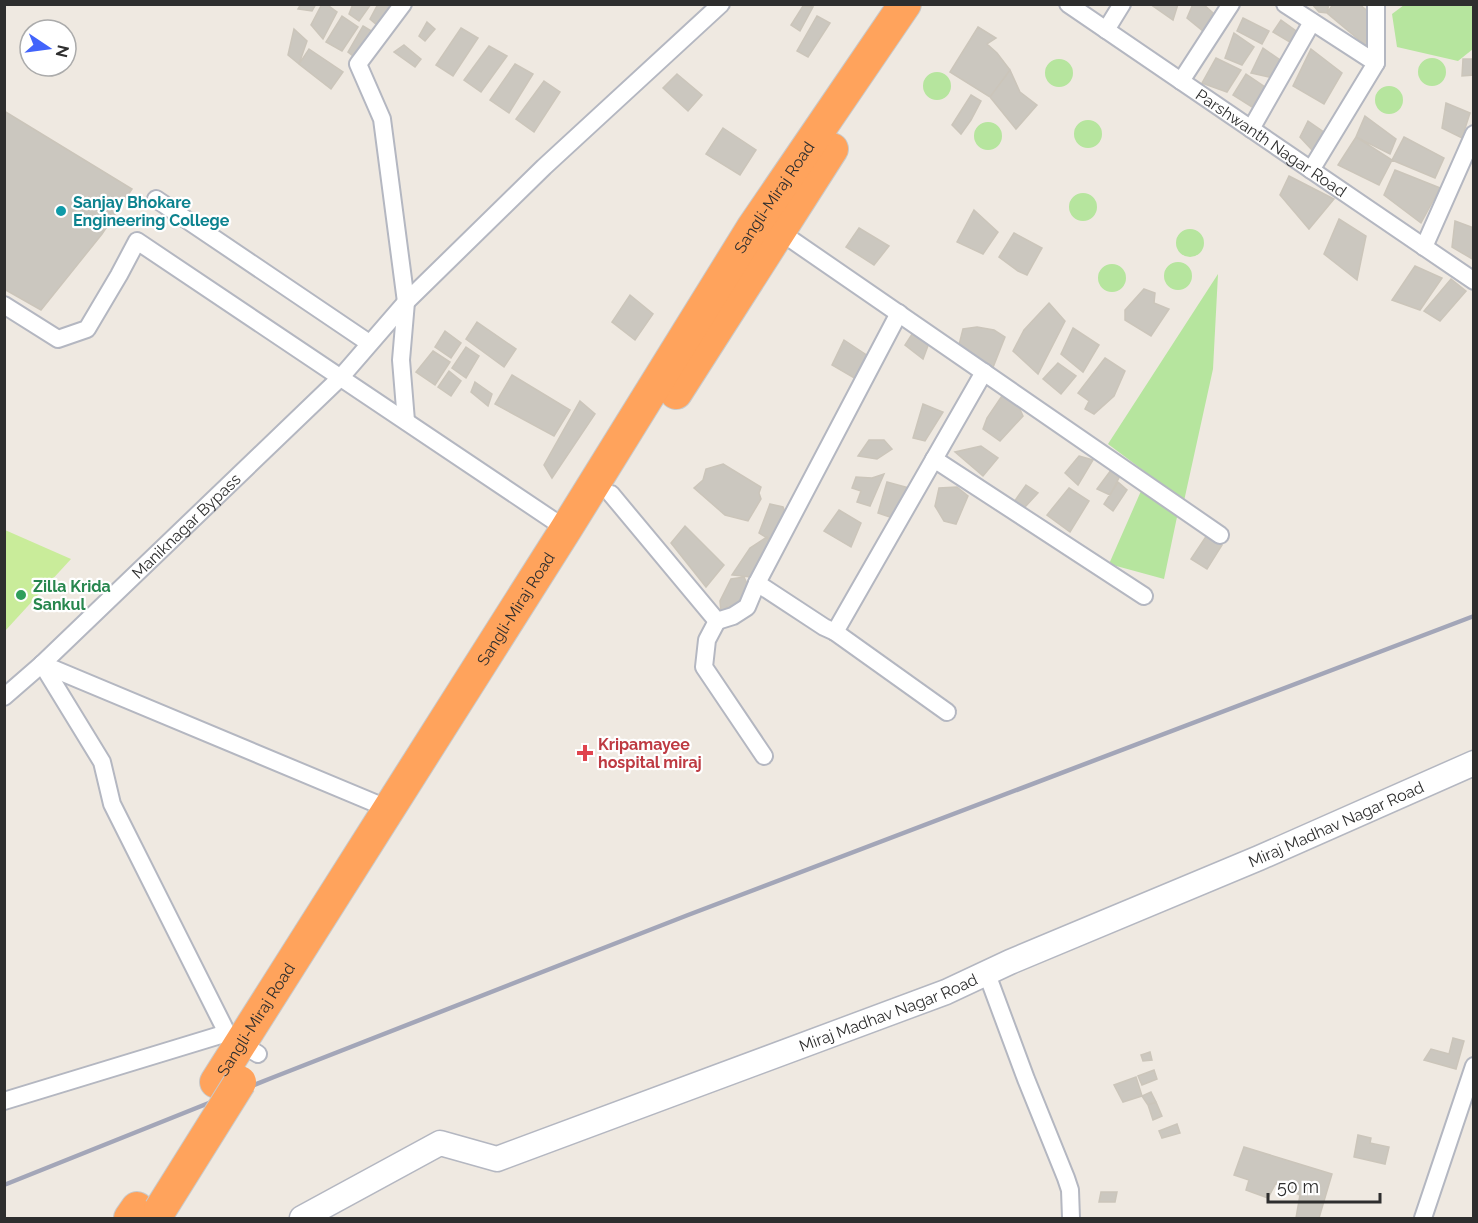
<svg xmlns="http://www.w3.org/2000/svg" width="1478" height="1223" font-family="Raleway,sans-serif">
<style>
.green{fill:#b6e59e}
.pitch{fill:#c9ec9a}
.building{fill:#cbc7bf;stroke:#cbc5ba;stroke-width:1.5}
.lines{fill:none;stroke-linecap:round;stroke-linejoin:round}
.street-casing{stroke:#b4b7c1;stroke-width:20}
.secondary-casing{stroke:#b4b7c1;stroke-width:27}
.highway-casing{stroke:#c9c9c9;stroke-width:34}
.street{stroke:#fff;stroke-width:16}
.secondary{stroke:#fff;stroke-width:24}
.highway{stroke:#ffa35c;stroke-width:32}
.rail{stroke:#a3a6b8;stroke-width:4.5}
.highway-bridge-casing{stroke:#c9c9c9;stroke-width:34;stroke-linecap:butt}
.highway-bridge{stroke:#ffa35c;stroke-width:32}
.culture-dot{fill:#0f9aa8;stroke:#fff;stroke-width:2}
.leisure-dot{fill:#2e9e5b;stroke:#fff;stroke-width:2}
.health-dot{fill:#e0444e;stroke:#fff;stroke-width:2}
.labels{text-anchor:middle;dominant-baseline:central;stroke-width:4.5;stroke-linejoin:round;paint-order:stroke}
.street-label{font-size:16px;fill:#2e2e2e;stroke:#fff}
.culture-label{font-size:16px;font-weight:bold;fill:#0d838f;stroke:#fff;text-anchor:start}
.leisure-label{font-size:16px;font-weight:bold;fill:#27864d;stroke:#fff;text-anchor:start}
.health-label{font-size:16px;font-weight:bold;fill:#be3a42;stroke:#fff;text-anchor:start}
</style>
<rect width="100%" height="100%" fill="#efe9e1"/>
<path class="green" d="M1404,5L1468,4L1473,7V49L1458,61L1397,47L1392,14Z
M1418 72a14 14 0 1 1 28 0a14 14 0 1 1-28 0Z
M1045 73a14 14 0 1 1 28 0a14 14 0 1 1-28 0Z
M923 86a14 14 0 1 1 28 0a14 14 0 1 1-28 0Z
M1375 100a14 14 0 1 1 28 0a14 14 0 1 1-28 0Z
M1074 134a14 14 0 1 1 28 0a14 14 0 1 1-28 0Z
M974 136a14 14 0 1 1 28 0a14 14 0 1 1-28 0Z
M1069 207a14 14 0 1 1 28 0a14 14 0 1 1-28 0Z
M1176 243a14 14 0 1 1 28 0a14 14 0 1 1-28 0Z
M1164 276a14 14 0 1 1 28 0a14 14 0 1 1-28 0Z
M1098 278a14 14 0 1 1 28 0a14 14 0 1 1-28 0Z
M1218,274L1213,369L1184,501L1108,444Z
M1141,491L1177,517L1164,579L1109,564Z"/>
<path class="pitch" d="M5,530L71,559L5,631Z"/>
<path class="building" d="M301,4H316L312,11L298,9Z
M322,4H326L337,12L323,39L311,25Z
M353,4H371L359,21L349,14Z
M378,4H389L393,6L378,26L370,19Z
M1150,4H1178L1173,20Z
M1193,4H1203L1213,13L1203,31L1187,18Z
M1312,4H1329L1327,13L1319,12Z
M1333,4H1359L1370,13V49L1327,13Z
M803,6L813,7L800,31L791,25Z
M342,16L358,27L342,51L326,42Z
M817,16L830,23L808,57L797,51Z
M1243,18L1269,31L1262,44L1237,31Z
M1281,20L1299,33L1293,44L1273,32Z
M427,22L435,29L425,41L419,36Z
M363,26L373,32L353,56L348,52Z
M978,27L996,38L987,44L997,53L1010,70L990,97L950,72Z
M461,28L478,38L453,76L436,65Z
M294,29L307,41L299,64L288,55Z
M1234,33L1254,47L1242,65L1225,58Z
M404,45L421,59L415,67L394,52Z
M489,46L507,56L481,92L464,80Z
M1263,48L1283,62L1273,78L1251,73Z
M309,49L343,72L331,89L299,64Z
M1311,49L1342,73L1324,104L1293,86Z
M1216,58L1241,70L1227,92L1202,83Z
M1463,59H1474V75L1462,76Z
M515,64L533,74L509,113L490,100Z
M1010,70L1020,92L1037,105L1016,129L990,97Z
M677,74L702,95L688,111L663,88Z
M1246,74L1265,87L1252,107L1233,95Z
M544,81L560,92L534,132L516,119Z
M971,95L981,101L971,120L961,134L952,125Z
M1446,103L1470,113L1462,138L1442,128Z
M4,111L132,189L102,234L41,310L4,289Z
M1365,116L1396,139L1390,154L1356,137Z
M1308,121L1328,135L1314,152L1300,137Z
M723,128L756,150L740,175L706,154Z
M1356,137L1392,160L1379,185L1338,165Z
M1404,137L1444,158L1435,178L1392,160Z
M1395,170L1440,188L1421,223L1384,195Z
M1289,176L1334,199L1309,229L1280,195Z
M974,210L998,232L983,254L957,242Z
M1339,219L1366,236L1357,280L1324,254Z
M1455,221L1474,228V260L1452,247Z
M859,228L889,246L874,265L846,247Z
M1014,233L1042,248L1027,275L1018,271L999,257Z
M1415,266L1442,278L1420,310L1392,300Z
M1451,279L1466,291L1440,321L1424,311Z
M1144,289L1155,293L1154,303L1169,309L1151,336L1125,320V310Z
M630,295L653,314L635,340L612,322Z
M1049,303L1065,321L1038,374L1013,351L1024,330Z
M477,322L516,349L504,367L466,339Z
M977,327L994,330L1005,337L992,370L958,349L963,329Z
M1073,328L1099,345L1083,372L1061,354Z
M445,331L461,343L451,358L435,347Z
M914,331L929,343L923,359L905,345Z
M844,340L868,356L856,379L832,365Z
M466,347L479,356L466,378L452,368Z
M433,351L450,362L435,385L416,372Z
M1105,358L1125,371L1114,396L1094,414L1085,409L1089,401L1078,393Z
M1058,363L1076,376L1061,394L1043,379Z
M449,371L461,381L451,396L438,387Z
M512,375L570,410L554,436L495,404Z
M475,382L492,394L488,406L471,392Z
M1004,393L1015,398L1023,416L1000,441L983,429L987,418Z
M580,401L595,414L552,478L544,465Z
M923,404L943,412L925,441L913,438Z
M869,440H884L892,449L877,459L858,456Z
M981,446L998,458L983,476L955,452Z
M1079,456L1093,460L1078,485L1065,473Z
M723,464L761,487L759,493L761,499L748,521L725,515L694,488L703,480L706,469Z
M1114,466L1122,472L1110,495L1097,489Z
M884,474L870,506L857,502L861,491L852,488L856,477L872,478Z
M887,482L909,488L893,518L878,513Z
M1118,482L1127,490L1113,511L1104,504Z
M1026,485L1038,493L1024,508L1014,502Z
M957,487L968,496L956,524L944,521L935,506L939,488Z
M1069,488L1089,501L1070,532L1047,515Z
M770,504L783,507L789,522L777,544L759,533Z
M839,510L861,523L851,547L824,531Z
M685,526L724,565L706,587L671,543Z
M1211,529L1222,545L1207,569L1191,559Z
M767,537L775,549L760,578L732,575L750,548Z
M744,577L749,588L733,616L727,607L721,613L720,601L731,579Z
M1453,1038L1464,1041L1456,1069L1424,1060L1431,1049L1449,1054Z
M1150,1052L1152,1060L1143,1061L1141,1055Z
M1154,1070L1157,1079L1142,1085L1138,1076Z
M1136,1077L1142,1096L1123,1102L1114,1085Z
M1151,1092L1156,1102L1148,1105L1142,1096Z
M1156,1102L1162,1116L1153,1120L1148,1105Z
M1177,1124L1180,1133L1162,1138L1159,1131Z
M1358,1135L1371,1138L1370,1143L1389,1147L1385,1164L1354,1157Z
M1244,1147L1332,1174L1319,1218H1296L1300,1195L1276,1183L1268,1198L1246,1190L1249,1180L1234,1175Z
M1101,1192H1117L1115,1202H1099Z"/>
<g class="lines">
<defs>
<g id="street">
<path d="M403,4L358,64L382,119L406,302L401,360L406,421"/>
<path id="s1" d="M1068,4L1474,281"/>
<path d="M1285,4L1376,63"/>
<path d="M1106,30L1122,4"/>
<path d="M1181,81L1231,4"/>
<path d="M1251,129L1312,22"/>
<path d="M1311,170L1376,63V4"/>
<path d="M156,199L369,343"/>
<path d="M779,231L1220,535"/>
<path d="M1424,247L1474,134"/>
<path d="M4,305L58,339L87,329L119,275L137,241L566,529"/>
<path d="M934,459L1144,596"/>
<path d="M611,494L717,621L733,616L747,607L757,583L899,313"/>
<path d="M757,583L824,627L835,632L984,372"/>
<path d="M717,621L707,640L704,667L764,756"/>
<path d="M835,632L947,712"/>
<path d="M42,664L102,762L112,804L227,1033"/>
<path d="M42,664L389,809"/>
<path id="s2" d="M4,697L42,664L341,377L406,302L544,167L721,4"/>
<path d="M987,974L1026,1079L1066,1178L1070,1190L1071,1218"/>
<path d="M4,1101L227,1033L241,1044L258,1054"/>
<path d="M1423,1218L1474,1066"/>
</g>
<g id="secondary">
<path id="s3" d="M302,1218L440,1143L497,1159L946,992L1010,962L1259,858L1474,763"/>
</g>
<g id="highway">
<path d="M676,393L832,149"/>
<path id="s4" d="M216,1082L566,529L753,227L905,4"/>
<path d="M130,1218L137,1208"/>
</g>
</defs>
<use href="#street" class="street-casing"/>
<use href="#secondary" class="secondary-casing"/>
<use href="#highway" class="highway-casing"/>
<use href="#street" class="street"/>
<use href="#secondary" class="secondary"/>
<use href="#highway" class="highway"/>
<path class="rail" d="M4,1185L274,1077L688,915L1474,616"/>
<defs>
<path id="highway-bridge" d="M160,1210L240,1082"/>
</defs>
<use href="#highway-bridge" class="highway-bridge-casing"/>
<use href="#highway-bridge" class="highway-bridge"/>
</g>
<circle class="culture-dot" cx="61" cy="211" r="6"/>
<circle class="leisure-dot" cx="21" cy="595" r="6"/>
<path class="health-dot" d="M582 744h6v6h6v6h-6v6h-6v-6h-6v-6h6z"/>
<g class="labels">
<g class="street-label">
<text stroke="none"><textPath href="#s1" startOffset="246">Parshwanth Nagar Road</textPath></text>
<text stroke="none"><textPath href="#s4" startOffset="1046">Sangli-Miraj Road</textPath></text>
<text stroke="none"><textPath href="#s2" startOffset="250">Maniknagar Bypass</textPath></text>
<text stroke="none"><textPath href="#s4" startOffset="560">Sangli-Miraj Road</textPath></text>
<text stroke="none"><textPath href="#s3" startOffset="1120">Miraj Madhav Nagar Road</textPath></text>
<text stroke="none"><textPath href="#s3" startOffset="634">Miraj Madhav Nagar Road</textPath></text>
<text stroke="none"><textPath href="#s4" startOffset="74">Sangli-Miraj Road</textPath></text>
</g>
<g class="culture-label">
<text x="73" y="202">Sanjay Bhokare<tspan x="73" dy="18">Engineering College</tspan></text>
</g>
<g class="leisure-label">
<text x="33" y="586">Zilla Krida<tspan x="33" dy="18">Sankul</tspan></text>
</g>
<g class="health-label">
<text x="598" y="744">Kripamayee<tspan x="598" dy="18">hospital miraj</tspan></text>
</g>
</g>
<rect width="1478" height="1223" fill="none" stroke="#2e2e2e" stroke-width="12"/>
<g transform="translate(48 48) rotate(103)"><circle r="28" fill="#ffffff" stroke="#ababab" stroke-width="1.5"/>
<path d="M0-4.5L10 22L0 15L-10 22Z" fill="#4264fb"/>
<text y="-9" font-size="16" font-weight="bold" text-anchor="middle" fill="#2e2e2e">N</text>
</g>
<path d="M1268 1193v9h112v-9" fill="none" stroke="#2e2e2e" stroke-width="3"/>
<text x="1277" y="1193" font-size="18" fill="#2e2e2e" stroke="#ffffff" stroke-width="4.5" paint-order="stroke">50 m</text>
</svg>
